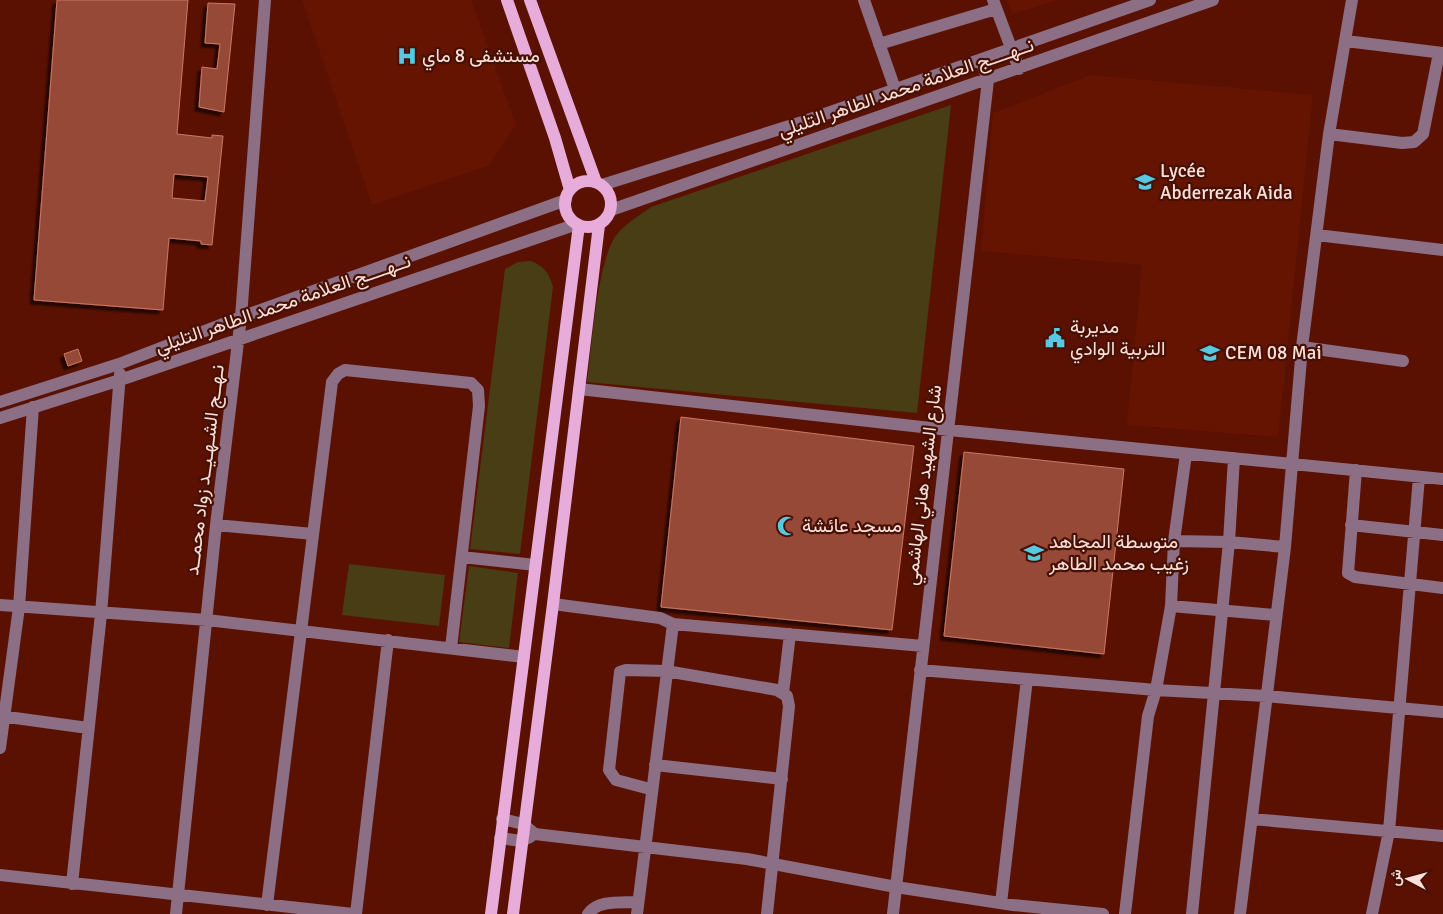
<svg xmlns="http://www.w3.org/2000/svg" width="1443" height="914" font-family="Signika,Vazirmatn,sans-serif">
<style>
.built{fill:#651401}
.green{fill:#483d14}
.building{fill:#974a38;stroke:#ca7864;fill-rule:evenodd;filter:url(#shadow)}
.lines{fill:none;stroke-linecap:round;stroke-linejoin:round}
.minor{stroke:#8c6f85;stroke-width:12}
.major{stroke:#e8acdb;stroke-width:12}
.labels{text-anchor:middle;dominant-baseline:central;stroke-width:4.5;stroke-linejoin:round;paint-order:stroke}
.poi-label{font-size:19px;fill:#fce0d9;stroke:#471004;text-anchor:start}
.street-label{font-size:19px;fill:#fce0d9;stroke:#471004}
</style>
<defs>
<filter id="shadow"><feDropShadow dx="-4" dy="4" stdDeviation="1" flood-color="#0009"/></filter>
</defs>
<rect width="100%" height="100%" fill="#5a1101"/>
<path class="built" d="M302,0H471L516,125L488,166L372,205Z
M1007,0H1058L1012,14Z
M1090,75L1313,95L1278,437L1127,425L1142,265L981,251L993,113Z"/>
<path class="green" d="M951,105L917,413L587,382C592,347 597,257 618,233C627,223 640,215 651,207Z
M531,261C545,267 549,273 553,287L520,554L470,549L505,269L518,262Z
M349,564L445,575L439,626L342,615Z
M469,566L518,573L509,648L459,642Z"/>
<path class="building" d="M57,0H188L177,134L212,138V135L223,136L212,245L201,244V241L169,238L163,310L34,300ZM174,174L208,177L205,201L172,198Z
M208,3L235,4L224,112L199,107L202,67L217,69L220,44L205,43Z
M78,349L82,361L68,366L64,354Z
M681,417L914,446L892,630L661,607Z
M964,452L1124,469L1104,654L944,636Z"/>
<g class="lines">
<path class="minor" d="M864,0L895,89
M993,0L1019,69
M1346,41L1443,53
M879,44L996,9
M1329,134L1402,143L1414,142L1423,134L1439,53
M602,185L802,122L1150,0
M611,210L1213,0
M1317,235L1443,250
M1302,347L1403,361
M579,389L949,430L1443,479
M0,402L119,364L241,317L566,200
M0,418L120,380L577,224
M1356,470L1348,573L1355,577L1443,588
M216,525L313,534
M1351,525L1443,535
M1174,541L1229,542L1285,547
M462,557L535,565
M553,604L660,618L673,624L637,914
M0,605L207,620L524,657
M1171,606L1276,615
M673,624L923,646
M920,670L1156,690L1171,606L1174,541L1186,454
M783,693L790,634
M0,716L88,728
M0,748L19,607L33,407
M655,765L782,779
M650,789L616,780L609,770L620,672L626,670L666,671L777,690L787,696L789,706L767,914
M502,819L523,824L535,834L747,859L896,887L1013,905L1103,914
M1252,819L1443,836
M500,838L521,841L530,837
M0,875L353,914
M72,884L101,614L120,374
M1001,903L1027,679
M267,905L332,382L338,374L345,370L471,383L478,390L479,406L451,648
M176,914L216,525L241,317L265,0
M356,914L388,640
M588,914C598,899 623,903 638,902
M893,914L988,80L981,61
M1125,914L1148,716L1156,690L1266,696L1443,712
M1192,914L1229,542L1234,458
M1240,914L1285,547L1302,347L1329,134L1352,0
M1372,914L1389,831L1419,477"/>
<path class="major" d="M507,0L555,138L570,190
M530,0L596,182
M565 204a23 23 0 1 1 46 0a23 23 0 1 1-46 0Z
M491,914L579,225
M513,914L553,604L599,225"/>
</g>
<defs>
<symbol id="hospital-bare" viewBox="-9 -9 18 18"><path d="M-5-5h3v3.5h4V-5h3V5h-3V1.5h-4V5h-3Z" fill="#57c9e2" stroke="#471004" stroke-width="2.5" paint-order="stroke"/></symbol>
<symbol id="school-bare" viewBox="-9 -9 18 18"><path d="M0-5L7-2L0 1L-7-2ZM-4 1L0 2.5L4 1V4Q0 6-4 4Z" fill="#57c9e2" stroke="#471004" stroke-width="2.5" paint-order="stroke"/></symbol>
<symbol id="civic-bare" viewBox="-9 -9 18 18"><path d="M-.6-6.5H3V-4.5H.6V-3L4-1V1h2V6H-6V1h2V-1L-.6-3ZM-1.2 2.5V6h2.4V2.5Z" fill="#57c9e2" stroke="#471004" stroke-width="2.5" paint-order="stroke"/></symbol>
<symbol id="mosque-bare" viewBox="-9 -9 18 18"><path d="M3.5-4.9A6 6 0 1 0 3.5 4.9A5 5 0 1 1 3.5-4.9Z" fill="#57c9e2" stroke="#471004" stroke-width="2.5" paint-order="stroke"/></symbol>
</defs>
<g fill-rule="evenodd">
<use href="#hospital-bare" x="393" y="42" width="28" height="28"/>
<use href="#school-bare" x="1131" y="168" width="28" height="28"/>
<use href="#civic-bare" x="1041" y="324" width="28" height="28"/>
<use href="#school-bare" x="1196" y="339" width="28" height="28"/>
<use href="#mosque-bare" x="773" y="512" width="28" height="28"/>
<use href="#school-bare" x="1020" y="539" width="28" height="28"/>
</g>
<g class="labels">
<g class="poi-label">
<text x="422" y="56">مستشفى 8 ماي</text>
<text x="1160" y="171">Lycée<tspan x="1160" dy="22">Abderrezak Aida</tspan></text>
<text x="1070" y="327">مديربة<tspan x="1070" dy="22">التربية الوادي</tspan></text>
<text x="1225" y="353">CEM 08 Mai</text>
<text x="802" y="526">مسجد عائشة</text>
<text x="1049" y="542">متوسطة المجاهد<tspan x="1049" dy="22">زغيب محمد الطاهر</tspan></text>
</g>
<g class="street-label">
<text transform="translate(906 88) rotate(-19)">نــهــــج العلامة محمد الطاهر التليلي</text>
<text transform="translate(283 304) rotate(-19)">نــهــــج العلامة محمد الطاهر التليلي</text>
<text transform="translate(205 470) rotate(-83)">نـهــج الشـهـيــد زواد محمــد</text>
<text transform="translate(923 485) rotate(-83)">شارع الشهيد هاني الهاشمي</text>
</g>
</g>
<g transform="translate(1408 879) rotate(276)" stroke="#471004" stroke-width="4" paint-order="stroke">
<path d="M0-4L9 19L0 12L-9 19Z" fill="#fce0d9"/>
<text y="-8" font-size="14" font-weight="bold" text-anchor="middle" fill="#fce0d9">ش</text>
</g>
</svg>
